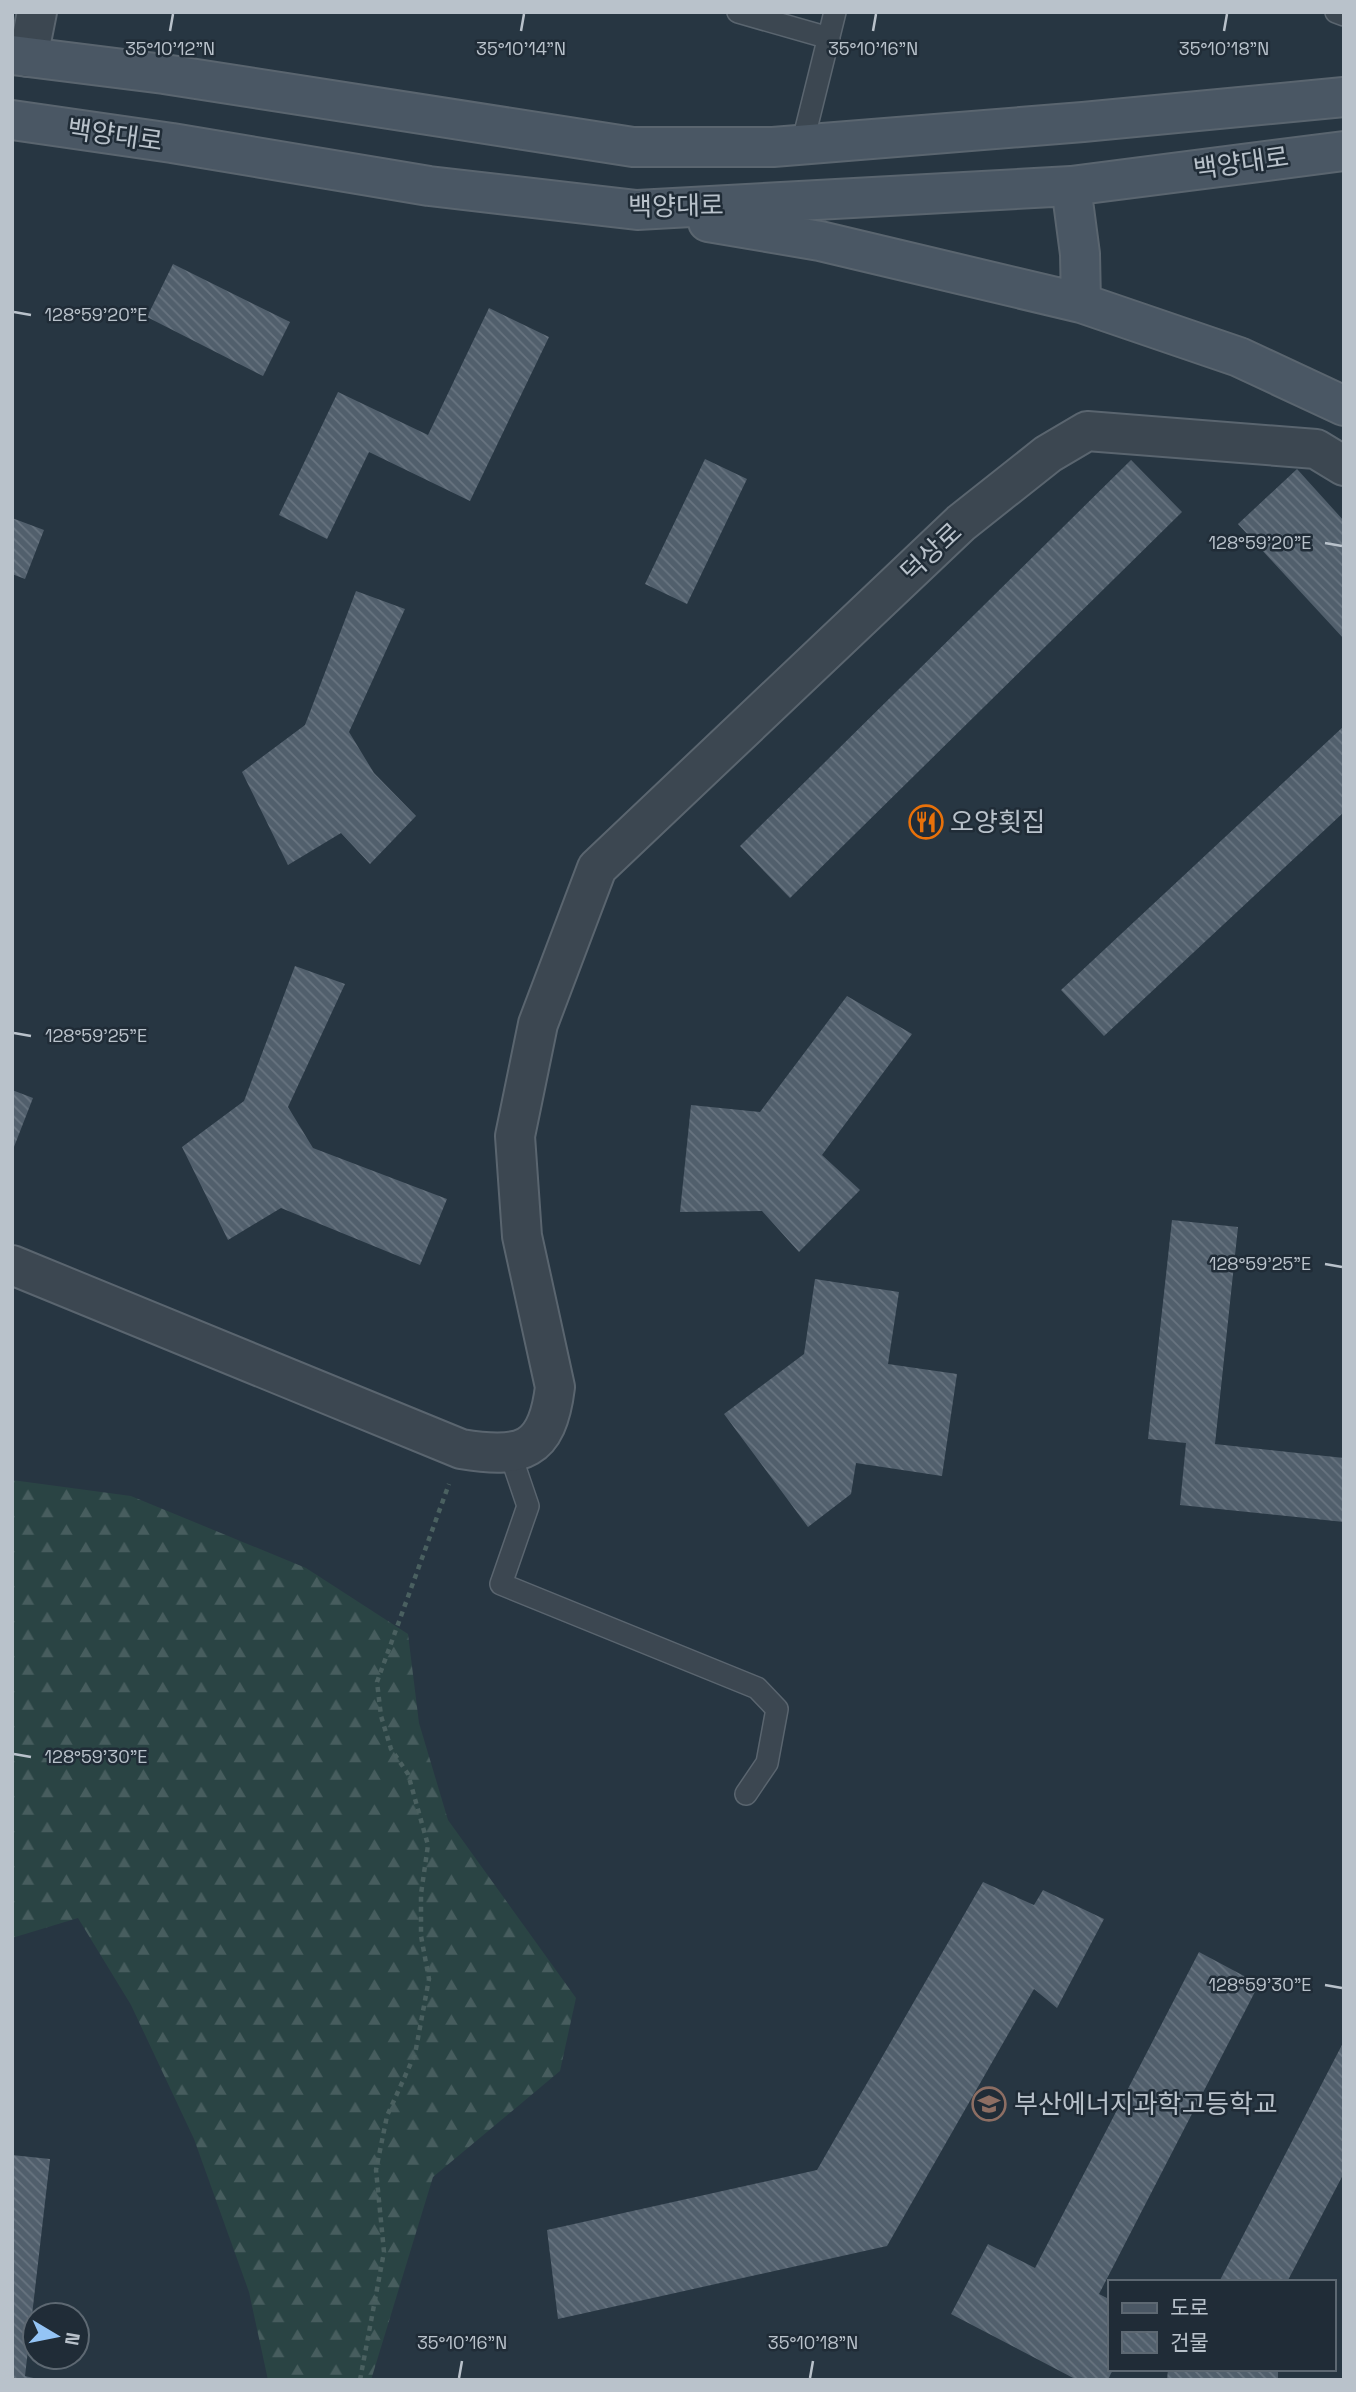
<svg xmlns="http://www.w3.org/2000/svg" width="1356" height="2392" font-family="'Space Grotesk','Noto Sans KR',sans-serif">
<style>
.forest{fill:url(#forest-firs)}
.building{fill:url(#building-back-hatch)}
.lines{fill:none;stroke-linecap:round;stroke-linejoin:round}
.lane-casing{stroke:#5a656f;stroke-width:24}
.street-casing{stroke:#5a656f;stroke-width:42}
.secondary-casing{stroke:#5a656f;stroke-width:42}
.path{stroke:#4a6060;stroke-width:4.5;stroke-dasharray:5 5;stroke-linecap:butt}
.lane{stroke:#3c4751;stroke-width:21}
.street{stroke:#3c4751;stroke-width:38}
.secondary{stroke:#4a5764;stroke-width:38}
.ticks{fill:none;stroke:#b9c2cb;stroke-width:2.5}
.labels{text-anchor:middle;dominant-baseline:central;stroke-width:5;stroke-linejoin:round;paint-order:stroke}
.street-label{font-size:26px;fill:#b9c2cb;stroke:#202c37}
.poi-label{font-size:26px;fill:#b9c2cb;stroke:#202c37;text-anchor:start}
.ticks-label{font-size:18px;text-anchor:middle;fill:#b9c2cb;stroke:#202c37;stroke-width:5;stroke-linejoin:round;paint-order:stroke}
</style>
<defs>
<pattern id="forest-firs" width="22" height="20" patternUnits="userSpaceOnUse" patternTransform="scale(1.75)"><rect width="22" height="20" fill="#2a4444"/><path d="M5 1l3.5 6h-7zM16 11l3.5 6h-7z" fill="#475d5e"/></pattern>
<pattern id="building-back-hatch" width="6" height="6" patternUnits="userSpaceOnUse" patternTransform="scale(1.75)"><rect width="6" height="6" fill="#515f6c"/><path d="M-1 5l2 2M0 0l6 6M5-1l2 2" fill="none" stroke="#687480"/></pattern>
</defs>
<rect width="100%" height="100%" fill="#273642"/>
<path class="forest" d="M12,1480L131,1496L306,1568L408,1634L419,1723L448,1820L576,1998L560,2071L433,2177L371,2380H268L249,2292L194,2139L131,2005L78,1918L12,1938Z"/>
<path class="building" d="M173,264L290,322L263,376L147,317Z
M489,308L549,337L470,501L369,452L327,539L279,515L338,392L428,435Z
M705,459L747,479L687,604L645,584Z
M1131,460L1182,512L790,898L740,846Z
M1297,469L1344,521V639L1238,524Z
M12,518L44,530L25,579L12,574Z
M356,591L405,609L349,732L374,773L416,816L370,864L341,833L288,865L242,772L305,725Z
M1344,726V812L1104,1036L1061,990Z
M295,966L345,984L288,1107L313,1148L447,1199L420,1265L281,1208L228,1240L182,1147L244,1101Z
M847,996L912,1034L822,1155L860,1190L799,1252L762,1211L680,1212L691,1105L760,1112Z
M12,1090L33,1098L12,1152Z
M1172,1220L1238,1227L1215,1444L1344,1458V1522L1180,1505L1186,1443L1148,1439Z
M815,1279L899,1292L888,1364L957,1374L942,1476L856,1463L851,1494L808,1527L724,1414L804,1354Z
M983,1882L1034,1905L1043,1890L1104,1919L1057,2008L1034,1989L887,2246L558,2319L547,2230L817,2170Z
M1199,1952L1259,1984L1099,2294L1109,2299V2369H1113L1108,2380H1077L951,2314L988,2244L1035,2268Z
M1344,2041V2173L1287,2282H1219Z
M12,2155L50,2159L25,2376L42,2380H12Z
M1168,2369H1278V2380H1167Z"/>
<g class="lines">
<defs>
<path id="lane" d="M738,12L829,38
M1336,12L1344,15
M802,145L835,12
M510,1453L528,1506L501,1584L757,1688L777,1709L767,1763L746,1794"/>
<path id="street" d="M28,57L37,12
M12,1265L461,1449C522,1459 547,1452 555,1387L522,1236L515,1136L538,1024L597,868L961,523L1048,454L1087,431L1316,449L1344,466"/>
<path id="secondary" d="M12,55L164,74L633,147H773L1083,122L1344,97
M12,120L172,143L429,186L637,210L1071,186L1344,151
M1071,186L1080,254L1081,303L1239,357L1344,406
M708,222L820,241L1081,303"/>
</defs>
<use href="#lane" class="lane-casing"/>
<use href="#street" class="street-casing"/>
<use href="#secondary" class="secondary-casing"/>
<path class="path" d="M360,2380L384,2252L376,2170L387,2116L415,2054L429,1979L421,1936V1894L428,1845L408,1774L391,1749L381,1716L377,1682L449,1484"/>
<use href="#lane" class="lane"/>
<use href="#street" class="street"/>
<use href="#secondary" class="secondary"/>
</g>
<path class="ticks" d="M170,31L173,14M521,31L524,14M873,31L876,14M1224,31L1227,14M14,312L31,315M1325,543L1342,546M14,1033L31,1036M1325,1264L1342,1267M14,1754L31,1757M1325,1985L1342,1988M459,2378L462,2361M810,2378L813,2361"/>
<defs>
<symbol id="restaurant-ring" viewBox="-11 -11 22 22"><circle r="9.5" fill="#202c37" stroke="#e8710a" stroke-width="1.5"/><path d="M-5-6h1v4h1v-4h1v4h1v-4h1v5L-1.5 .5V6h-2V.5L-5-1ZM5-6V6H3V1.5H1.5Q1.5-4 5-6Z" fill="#e8710a"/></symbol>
<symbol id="school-ring" viewBox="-11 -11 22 22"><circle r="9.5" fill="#202c37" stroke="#8d6e63" stroke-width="1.5"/><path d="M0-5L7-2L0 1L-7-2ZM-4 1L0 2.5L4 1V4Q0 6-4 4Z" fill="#8d6e63"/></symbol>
</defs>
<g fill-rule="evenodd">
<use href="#restaurant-ring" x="907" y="803" width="38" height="38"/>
<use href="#school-ring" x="970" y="2085" width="38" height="38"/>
</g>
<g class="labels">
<g class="street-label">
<text transform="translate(115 135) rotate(8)">백양대로</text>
<text transform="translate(1241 163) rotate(-8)">백양대로</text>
<text transform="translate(676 206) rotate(-1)">백양대로</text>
<text transform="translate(931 552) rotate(-43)">덕상로</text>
</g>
<g class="poi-label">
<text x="950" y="822">오양횟집</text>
<text x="1014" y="2104">부산에너지과학고등학교</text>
</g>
</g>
<g class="ticks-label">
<text x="170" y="55">35°10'12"N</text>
<text x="521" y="55">35°10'14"N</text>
<text x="873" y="55">35°10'16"N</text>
<text x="1224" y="55">35°10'18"N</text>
<text x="96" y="321">128°59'20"E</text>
<text x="1260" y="549">128°59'20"E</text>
<text x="96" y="1042">128°59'25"E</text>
<text x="1260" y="1270">128°59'25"E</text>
<text x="96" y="1763">128°59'30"E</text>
<text x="1260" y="1991">128°59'30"E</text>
<text x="462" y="2349">35°10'16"N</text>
<text x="813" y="2349">35°10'18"N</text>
</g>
<rect width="1356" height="2392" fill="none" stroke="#b9c2cb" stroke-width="28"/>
<rect x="1108" y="2280" width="228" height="91" fill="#202c37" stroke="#5d6872" stroke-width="2"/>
<rect x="1122" y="2303" width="35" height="10" fill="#4a5764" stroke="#5d6872" stroke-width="2"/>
<text x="1170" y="2315" font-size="21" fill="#b9c2cb">도로</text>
<rect x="1122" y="2332" width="35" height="21" fill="url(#building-back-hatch)" stroke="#5d6872" stroke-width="2"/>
<text x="1170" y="2350" font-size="21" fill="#b9c2cb">건물</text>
<g transform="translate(56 2336) rotate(100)"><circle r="33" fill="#202c37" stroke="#5d6872" stroke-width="2"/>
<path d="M0-5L12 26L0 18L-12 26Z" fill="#94c4f5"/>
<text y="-10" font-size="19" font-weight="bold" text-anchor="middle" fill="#b9c2cb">N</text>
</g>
</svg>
